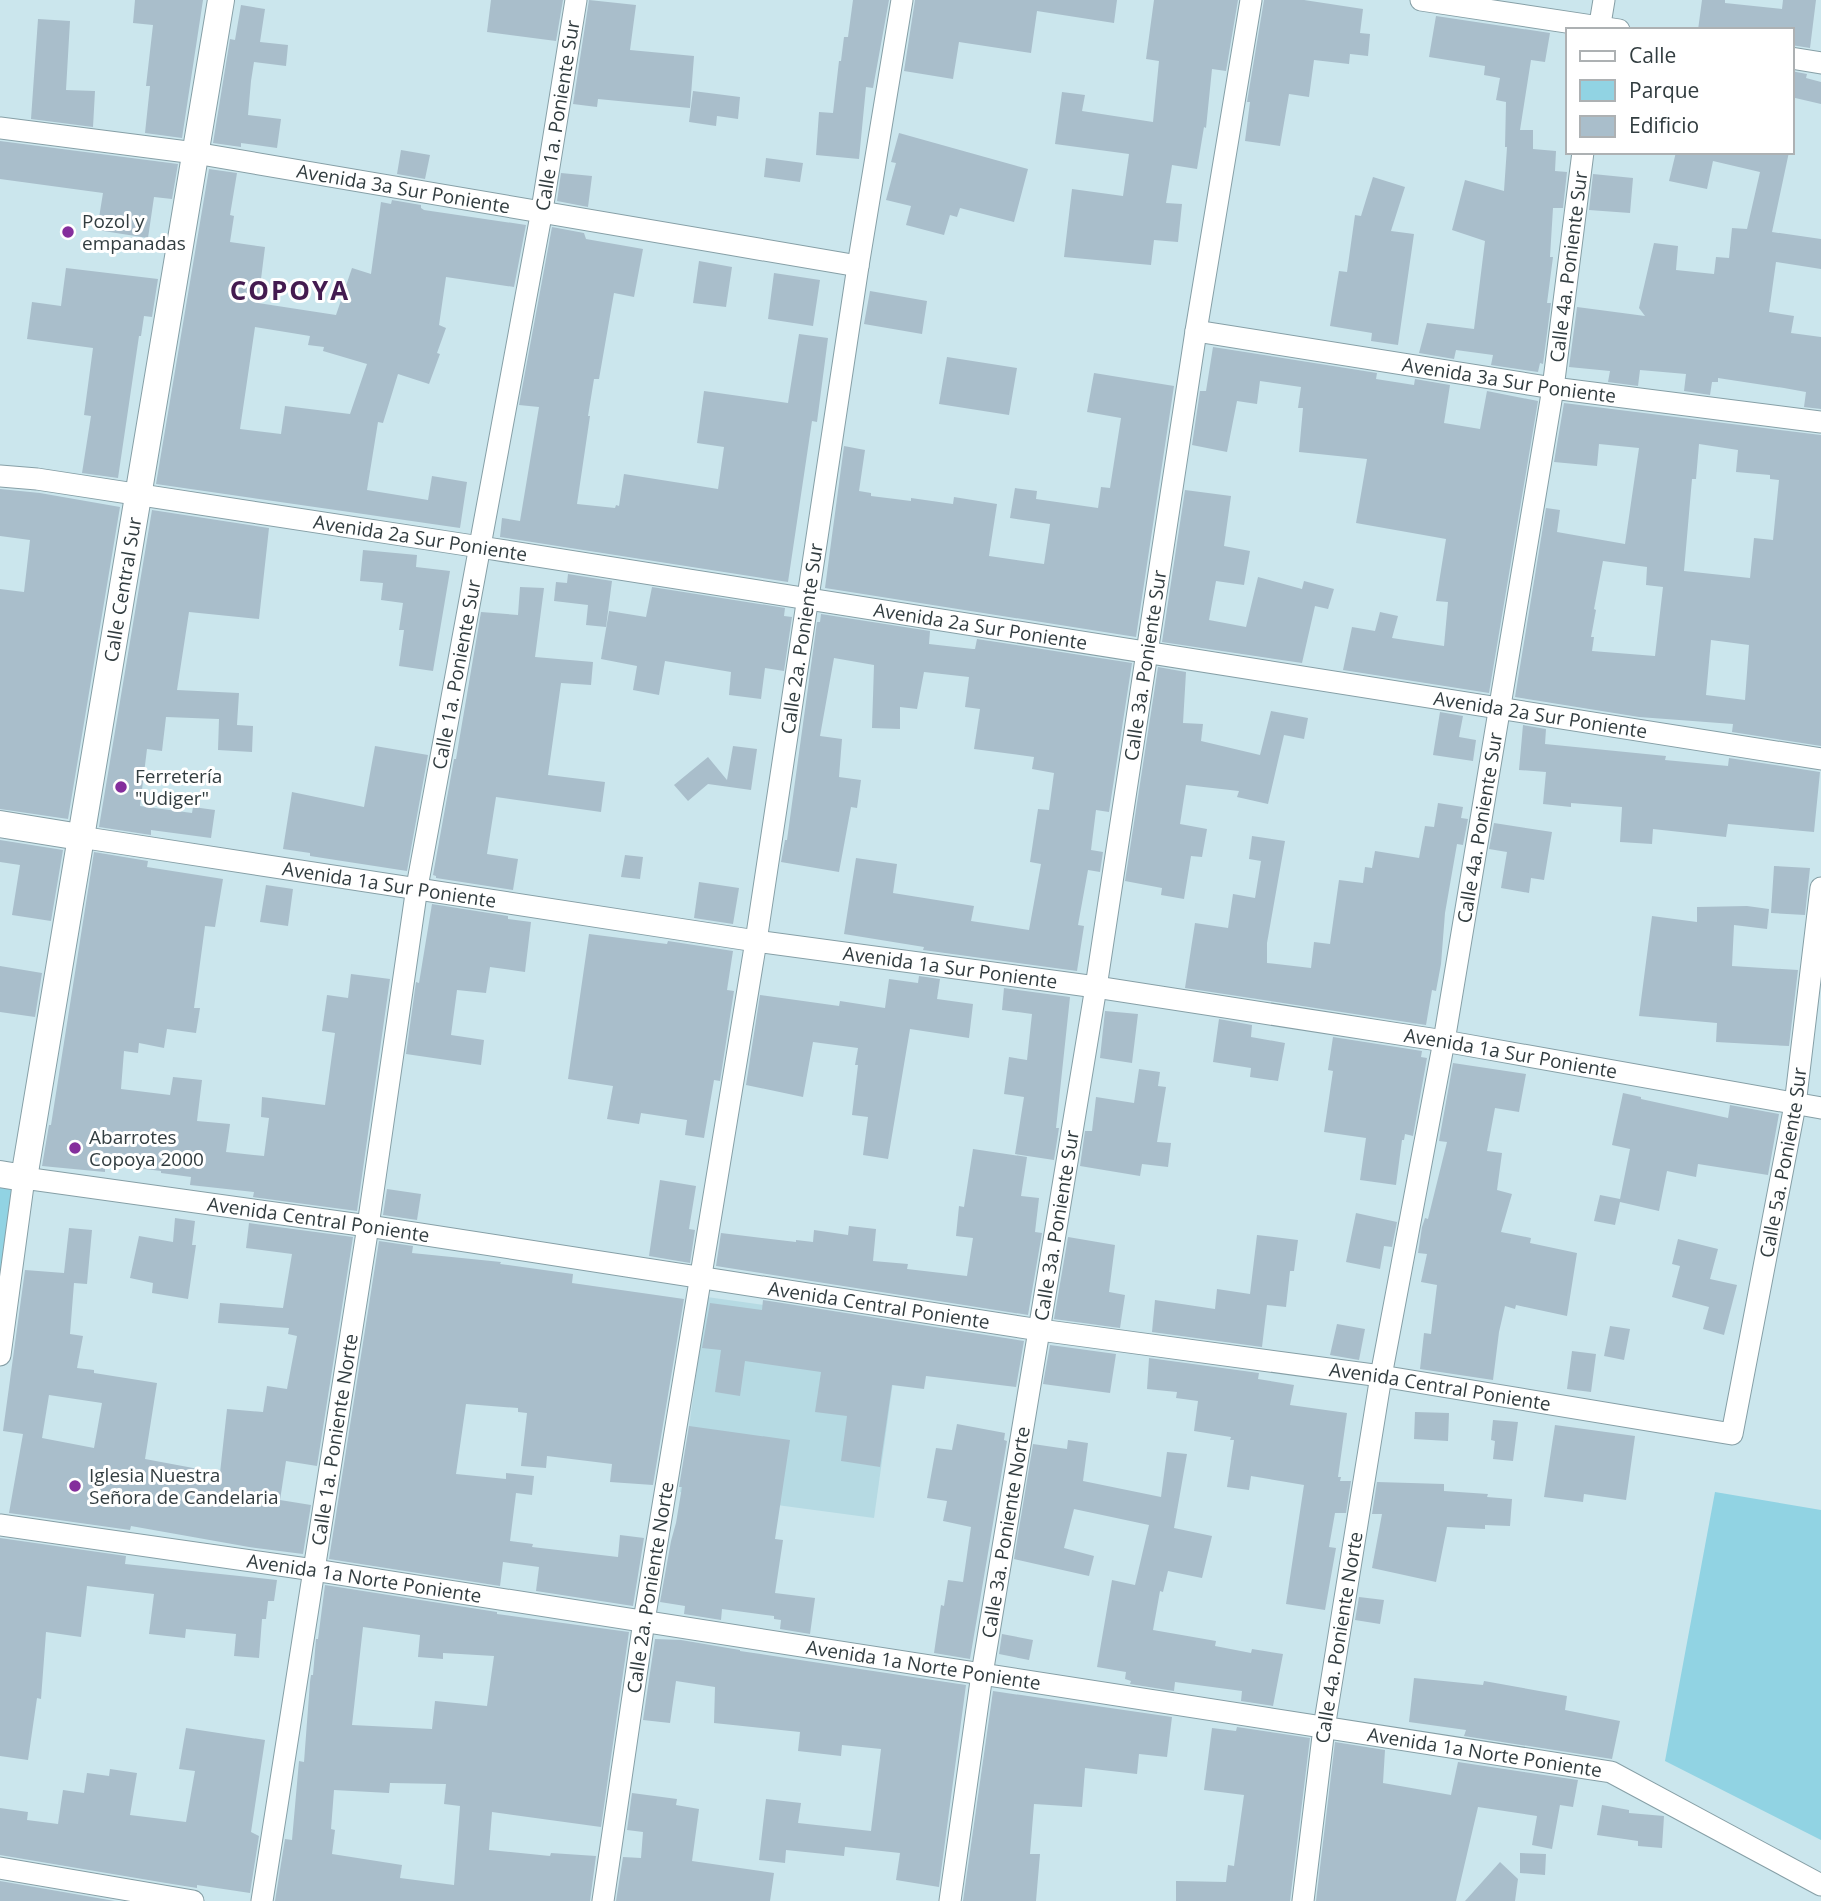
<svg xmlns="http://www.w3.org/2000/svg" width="1821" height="1901" font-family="'Open Sans',sans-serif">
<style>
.built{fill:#b6dae3}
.green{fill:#91d3e3}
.building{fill:#a9becb;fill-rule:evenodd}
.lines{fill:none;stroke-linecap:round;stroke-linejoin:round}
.minor-casing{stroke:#869fa6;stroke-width:23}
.tertiary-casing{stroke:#869fa6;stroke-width:28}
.minor{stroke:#fff;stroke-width:21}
.tertiary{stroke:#fff;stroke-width:26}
.poi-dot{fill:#842e9c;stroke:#fff;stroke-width:2.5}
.labels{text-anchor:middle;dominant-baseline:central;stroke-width:6;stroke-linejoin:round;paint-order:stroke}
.street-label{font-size:19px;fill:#323d40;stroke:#fff}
.poi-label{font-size:19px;fill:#323d40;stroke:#fff;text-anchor:start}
.district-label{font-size:26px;font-weight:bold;letter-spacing:2px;fill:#441b50;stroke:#fff}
</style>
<rect width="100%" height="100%" fill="#cbe6ed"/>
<path class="built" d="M707,1297L901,1324L874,1518L680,1492Z"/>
<path class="green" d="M0,1181L20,1184L0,1294Z
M1715,1492L1821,1510V1840L1665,1761Z"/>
<path class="building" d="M135,0H203L182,138L145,133L150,86H146L153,25L133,23Z
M491,0H563L556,41L487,32Z
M589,0L636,5L630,50L694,56L690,108L598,99L597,107L573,104Z
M853,0H889L873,88L866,87L859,159L816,155L819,112L833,113L839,61H841L844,37H848Z
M915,0H1117L1114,23L1037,11L1031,53L959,42L953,79L904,71Z
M1154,0H1238L1226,71L1212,69L1206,128L1204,127L1197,169L1172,165L1166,203L1182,204L1178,242L1154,240L1151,265L1064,257L1072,189L1123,196L1129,154L1055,144L1062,92L1085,95L1082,111L1153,122L1159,61L1146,59Z
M1264,0H1304L1363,9L1360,33L1370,34L1368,56L1350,54L1349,64L1314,60L1309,97L1289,94L1280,146L1245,141L1250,102H1247Z
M1702,0H1725V3L1782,9L1783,0H1816L1810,48L1791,45V30H1698Z
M241,5L265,9L260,42L288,45L286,66L254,62L251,81L248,115L281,119L277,148L241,143V147L213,143L230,39L235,40Z
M1436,16L1550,33L1545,62L1531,60L1520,130H1533V149L1556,151L1555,171L1567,172L1563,208H1553L1550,257H1553L1547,303H1551L1543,364L1540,363L1538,372L1491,365L1493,355L1456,350L1454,359L1419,353L1427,323L1474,329L1485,241L1452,230L1465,180L1504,191L1507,147H1505L1506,102L1496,100L1500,78L1484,75L1485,66L1429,57Z
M38,19L70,21L66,90L95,91L93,127L31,119Z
M1791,71L1807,74L1806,78L1821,82V104L1791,97Z
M693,91L740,97L738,119L717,116L716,126L689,122Z
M899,133L1028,169L1014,222L960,208L957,217L950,215L944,235L906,225L911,206L886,200L896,163L891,162Z
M0,141L178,164L172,199L154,197L148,238L97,230L103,193L0,179Z
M401,150L430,155L425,179L397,174Z
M1676,152H1789L1772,232L1821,239V269L1776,262L1769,312L1794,316L1791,333L1821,337V409L1804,407L1806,392L1784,388L1718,378V382H1712L1710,395L1684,391L1686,374L1640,370L1638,386L1608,382L1610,371L1569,367L1577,307L1645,316L1639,308L1654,243L1678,246L1676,270L1714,274L1716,257L1729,258L1732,228L1747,229L1760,172L1713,161L1707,189L1669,181Z
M766,158L803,163L800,182L764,177Z
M209,169L237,173L230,215L234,216L230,242L265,247L258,303L336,315L352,268L371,274L381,202L391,204L392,200L421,205V208L424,210L526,225L514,287L446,277L439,325L446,328L437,353L440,354L429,384L398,374L383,423L378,422L367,490L428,500L432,476L467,482L460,528L156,484ZM255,327L310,336L308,345L324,347L323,351L367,364L350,414L285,406L281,434L240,429Z
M561,173L592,176L588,207L557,201Z
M1593,174L1633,178L1630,213L1589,210Z
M1373,177L1405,187L1391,231L1414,234L1398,345L1371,341L1372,333L1330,326L1339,271L1347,272L1355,215L1361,216Z
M552,227L584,233L586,239L643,249L634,297L614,293L599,379H594L588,416H590L577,504L615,508L616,505L619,506L624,474L718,489L724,447L697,443L704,391L788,403L799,334L828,338L817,422L812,421L788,582L500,537L502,518L520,521L539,407L519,405Z
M699,261L732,267L726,307L693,303Z
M66,268L158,279L152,317L144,316L141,336H139L118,478L82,473L91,416L84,415L93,348L27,339L32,302L61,306Z
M774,273L820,280L813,326L768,319Z
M870,291L927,301L922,334L864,324Z
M1213,347L1377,373L1376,379L1414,385L1415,379L1450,385L1444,423L1480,429L1487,391L1538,401L1489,693L1343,670L1352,627L1375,631L1380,612L1398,616L1392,638L1444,646L1448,602L1436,601L1446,539L1356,523L1367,459L1299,452L1303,408H1298L1301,387L1260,381L1257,404L1237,401L1227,452L1192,445L1200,391H1206Z
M947,357L1017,368L1009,415L939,404Z
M1094,373L1174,386L1136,637L825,588L844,446L865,450L859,491L871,493V496L911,501V498L953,504L954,497L997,504L989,556L1044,564L1050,524L1010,518L1015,488L1037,491L1036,499L1098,508L1101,487L1110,488L1121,418L1087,412Z
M1564,403L1821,435V746L1732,732L1733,724L1639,717L1515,697L1546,508L1560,510L1557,532L1625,544L1639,448L1599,444L1597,466L1554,462ZM1699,444L1738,450L1736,472L1770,475V479L1779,480L1773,540L1754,538L1750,578L1684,571L1692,479H1696ZM1603,561L1647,567L1646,585L1663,587L1655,656L1592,651L1594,637H1591L1596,610L1594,609ZM1711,640L1749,645L1745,700L1706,695Z
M0,489L40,493L120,507L68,819L0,809V589L24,592L30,540L0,536Z
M1185,490L1231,496L1224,546L1250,551L1244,585L1216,581L1209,620L1246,627L1258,577L1302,589L1304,581L1334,589L1328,609L1315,606L1302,663L1162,642Z
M152,510L269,528L259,619L189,612L177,690L239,693L237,725L253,726L252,752L218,750L219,719L166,717L162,751L147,749L140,806L192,813L193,807L215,810L211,838L151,830V835L99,827Z
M363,550L417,555L416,567L450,571L433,671L399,666L404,630H399L403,603L381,600L383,583L360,581Z
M568,574L612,581L606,627L586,625L588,605L554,601L556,582L567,583Z
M520,587L544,588L535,657L593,662L591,685L561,683L548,775L605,782L601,812L496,797L487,854L518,859L513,890L436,878V876L433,875L454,759H456L481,612L518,615Z
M652,587L785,608L784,616L792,617L784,671L765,668L761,699L729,695L731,672L665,661L659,695L633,690L637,666L601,659L609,611L646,617Z
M821,614L930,631L929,644L973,649H975L977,639L1132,663L1109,812L1096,810L1091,850L1103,852L1100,872L1088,870L1078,925L1084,926L1077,971L923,950L924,947L844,934L856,858L897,864L893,893L974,906L971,921L1029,930L1041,864L1030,862L1038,809L1049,810L1054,773L1032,769L1034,757L974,749L980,709L965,707L969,677L924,672L917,709L900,707V729L872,728L874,665L834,658L820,736L842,739L839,777L861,780L857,808L851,807L839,872L781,862L785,840H787L817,622H820Z
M1158,667L1186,672L1183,723L1203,724L1201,741L1260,755L1271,711L1308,718L1304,739L1284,735L1268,804L1237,797L1239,791L1186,785L1180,824L1207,829L1202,857L1191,856L1184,899L1161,895L1162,888L1125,881Z
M1440,712L1463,716L1459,737L1476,740L1473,761L1433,755Z
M1523,725L1546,729L1545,744L1666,756L1665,760L1728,766L1729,758L1820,772L1814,832L1728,824L1726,837L1653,829L1652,844L1620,842L1622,807L1571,803V807L1543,804L1546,772L1519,770Z
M375,746L428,755L407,871L310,856V853L283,849L292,792L364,807Z
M733,746L757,749L751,790L708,784L688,801L674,785L708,757L727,780Z
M1438,803L1463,807L1461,818L1468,819L1463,845L1457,844L1445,913L1441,964L1436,991L1432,990L1426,1025L1185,988L1195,923L1228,928L1233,894L1255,898L1261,861L1249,859L1252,836L1285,841L1267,943V963L1311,968L1314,942L1330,944L1339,880L1363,883L1365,867L1372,868L1375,851L1419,858L1425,826L1434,827Z
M1494,823L1552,832L1544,880L1531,878L1529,893L1501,888L1507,852L1489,849Z
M0,840L63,850L51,921L12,915L20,865L0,862Z
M94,852L148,861L147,867L223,879L215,927L205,926L194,1008H200L196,1033L167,1029L164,1048L139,1043L138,1053L124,1051L121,1089L170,1095L173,1077L202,1080L197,1121L230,1124L226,1152L264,1156L269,1118L261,1117L262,1097L325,1105L335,1033L322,1031L327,995L348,998L351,974L390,979L357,1211L253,1197L254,1192L190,1185L191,1177L161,1173V1171L105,1164V1172L42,1166L49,1125H51Z
M625,855L643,857L640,879L621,877Z
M1774,866L1810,868L1805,915L1771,913Z
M699,882L739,888L733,924L694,918Z
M266,885L293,889L288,926L260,922Z
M432,904L508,916V919L531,922L525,972L490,967L486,993L457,990L451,1035L484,1040L481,1065L406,1054L416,982L419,983Z
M1747,906L1769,909L1767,929L1734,925L1732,966L1798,970L1789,1046L1716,1042L1717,1023L1639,1016L1652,916L1697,922V907Z
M589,934L667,944L668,941L733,951L727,990L734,991L720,1081L714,1080L704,1138L685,1135L687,1120L641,1113L639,1124L607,1119L613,1086L568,1079Z
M0,966L42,973L35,1017L0,1012Z
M919,976L940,979L937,999L973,1004L969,1038L910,1029L888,1159L863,1155L868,1117L852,1115L858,1065H855L858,1048L813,1042L803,1097L746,1085L760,995L839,1006L840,1001L885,1008L889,979L918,983Z
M1004,988L1070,997L1056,1128H1059L1054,1160L1015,1154L1024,1097L1004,1094L1009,1057L1027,1060L1032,1014L1002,1010Z
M1105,1011L1138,1014L1132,1063L1100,1058Z
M1219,1019L1252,1025L1251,1037L1285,1043L1278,1081L1250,1077L1251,1068L1213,1062Z
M1333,1037L1422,1051L1421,1057L1427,1058L1413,1136L1405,1134L1404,1140H1402L1396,1185L1360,1180L1366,1138L1324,1132L1333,1071L1328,1070Z
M1453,1063L1526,1074L1519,1112L1495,1108L1487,1151L1502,1153L1497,1190L1512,1194L1501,1232L1531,1238L1530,1243L1577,1253L1567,1316L1516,1305L1515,1309L1505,1306L1499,1332L1493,1380L1420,1369L1424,1333L1431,1334L1437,1285L1421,1282L1427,1254L1418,1253L1422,1227L1425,1218L1428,1219L1447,1142L1439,1141Z
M1139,1069L1160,1072L1158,1086L1166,1087L1157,1142L1171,1143L1168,1167L1142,1164L1140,1176L1080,1166L1085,1131H1092L1096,1097L1134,1103Z
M1623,1093L1641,1097V1099L1728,1118L1730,1105L1779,1114L1768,1175L1698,1164L1696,1177L1667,1171L1659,1211L1620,1202L1615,1225L1594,1221L1600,1195L1620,1199L1630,1149L1612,1145Z
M973,1149L1027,1157L1021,1196L1039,1198L1035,1232L1042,1233L1028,1315L716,1266L721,1233L796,1242V1240L813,1242L814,1230L848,1235L849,1226L876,1229L873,1261L908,1264L907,1269L967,1276L973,1238L956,1236L959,1206L964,1207Z
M660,1180L696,1186L689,1229L695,1230L690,1263L649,1256Z
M387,1189L421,1194L417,1220L383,1215Z
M1356,1213L1397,1222L1392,1247L1384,1246L1380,1269L1346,1262Z
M175,1218L195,1221L192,1245H196L188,1299L152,1293L153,1283L130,1278L139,1236L173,1242Z
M249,1223L353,1237L317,1466L286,1461L280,1500L311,1505L303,1554L249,1547L131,1526L130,1530L9,1513L23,1434L3,1431L25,1270L64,1273L69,1228L92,1230L87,1284L74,1283L70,1334L83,1336L77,1368L94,1370V1373L157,1383L145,1459L220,1473L227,1409L263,1412L267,1386L287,1389L297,1336L288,1334L289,1328L218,1323L220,1303L283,1308L292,1254L246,1248ZM49,1395L102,1403L94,1448L42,1438Z
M1257,1235L1298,1240L1294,1271H1290L1286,1307L1267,1305L1262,1347L1152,1332L1155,1300L1215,1309L1217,1289L1250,1294Z
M1068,1237L1115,1245L1109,1292L1125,1295L1120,1328L1054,1319Z
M1678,1239L1718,1249L1710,1279L1737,1285L1724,1335L1703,1329L1709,1307L1672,1297L1680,1266L1672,1264Z
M379,1241L413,1246L412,1253L501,1262L500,1264L573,1274L572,1283L684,1299L653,1485L610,1482L612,1464L547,1456L546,1468L521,1466L527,1413L518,1412V1408L466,1404L456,1474L506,1479V1473L534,1476L532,1495L516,1493L510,1541L533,1544L532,1547L618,1557L620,1535L644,1538L633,1606L536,1591L539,1567L503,1562L500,1586L329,1559Z
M763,1300L1024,1341L1016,1387L926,1376L924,1389L892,1385L880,1467L841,1461L847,1416L815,1412L821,1372L745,1361L740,1396L715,1392L721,1350L702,1348L710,1303L762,1310Z
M1337,1324L1365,1329L1359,1360L1330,1355Z
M1610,1326L1630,1329L1624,1360L1604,1356Z
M1050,1345L1116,1354L1110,1393L1043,1384Z
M1572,1351L1596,1354L1591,1392L1567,1389Z
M1149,1358L1259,1373L1258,1379L1294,1385L1290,1405L1347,1413L1338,1477H1341L1340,1481H1351L1346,1513H1335L1329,1547L1336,1548L1325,1610L1286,1604L1304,1485L1251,1476L1249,1490L1227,1487L1234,1440H1230L1231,1437L1194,1431L1198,1401L1176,1398L1177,1392L1147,1389Z
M1415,1412L1449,1413L1448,1441L1414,1439Z
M1493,1420L1518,1422L1513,1461L1493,1459L1495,1441L1491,1440Z
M957,1424L1005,1433L1004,1440L1007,1441L970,1659L934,1653L941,1605L944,1606L948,1580L963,1582L971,1527L943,1521L947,1501L927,1498L936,1448L952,1450Z
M1555,1425L1635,1436L1626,1500L1584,1494L1583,1502L1544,1497Z
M689,1426L790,1440L775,1539L783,1540L775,1593L815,1598L810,1634L780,1629L781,1620L774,1619V1616L722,1609L721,1620L684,1614L685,1606L660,1602L671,1541L676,1523L682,1487H679Z
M1068,1440L1088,1443L1083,1481L1161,1497L1167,1452L1187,1454L1174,1528L1212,1536L1202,1578L1168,1571L1163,1592L1160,1591L1153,1630L1216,1641L1215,1646L1251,1653L1252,1649L1283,1654L1273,1706L1241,1701L1242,1691L1175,1682L1174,1691L1130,1684L1131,1681L1125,1679L1126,1672L1097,1667L1112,1580L1135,1585L1149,1525L1074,1509L1064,1548L1094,1556L1089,1576L1014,1559L1033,1444L1067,1449Z
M1377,1482L1444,1484V1491L1488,1494L1487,1497L1512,1499L1510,1526L1485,1525V1529L1447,1527L1436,1582L1372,1568L1382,1514H1372Z
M0,1538L126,1556L125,1564L277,1580L274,1601H268L266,1619H262L259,1658L234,1656L236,1634L186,1629L185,1638L149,1634L154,1594L87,1586L81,1637L46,1632L41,1699L37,1698L28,1760L0,1756Z
M325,1585L497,1612V1614L629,1632L601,1827L492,1812L489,1850L550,1856L551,1853L596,1856L590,1901H275L285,1839L292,1840L299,1761L304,1762L310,1682L311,1675H313L316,1639H318ZM363,1627L420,1635L418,1657L443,1659V1653L494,1656L487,1706L435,1701L432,1729L352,1725ZM390,1783L446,1784L444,1804L460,1806L454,1885L400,1878L402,1865L332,1854L335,1830L331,1829L334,1790L389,1793Z
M1359,1597L1384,1600L1380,1624L1355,1620Z
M1002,1634L1033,1640L1029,1660L999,1654Z
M655,1639L681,1640L740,1650V1651L966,1685L939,1887L896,1880L900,1853L845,1847L844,1856L786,1850L785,1863L759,1860L766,1799L801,1803L798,1823L871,1831L881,1749L842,1745L841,1756L798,1751L800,1732L714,1723L715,1687L676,1681L670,1723L643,1720Z
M1414,1678L1483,1685L1484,1681L1567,1696L1565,1710L1620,1721L1612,1759L1464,1736L1466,1730L1409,1722Z
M993,1691L1172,1717L1167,1757L1139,1754L1137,1774L1085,1768L1082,1807L1034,1804L1030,1854H1040L1036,1901H963Z
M1237,1727L1310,1738L1290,1901H1176V1881L1226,1882L1228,1865L1234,1866L1244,1795L1204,1790L1212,1728L1236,1731Z
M186,1728L265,1740L251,1832L259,1836L250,1893L197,1885V1888L166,1883L0,1855V1808L28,1812L27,1820L58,1824L63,1790L84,1793L87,1773L109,1776L110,1769L137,1773L130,1815L186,1822L195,1771L179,1769Z
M1335,1742L1385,1750L1383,1783L1451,1795L1458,1762L1578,1780L1573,1807L1560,1805L1552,1849L1532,1845L1537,1816L1478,1807L1456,1901H1316Z
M632,1793L677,1799L676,1805L699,1809L692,1861L774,1873L770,1901H616L623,1857L641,1858L643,1832L627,1830Z
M1602,1805L1629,1810V1813L1664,1816L1662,1848L1638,1846V1841L1597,1835Z
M1520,1853L1546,1854L1545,1875L1520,1873Z
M1500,1862L1518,1879L1515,1901H1465Z
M0,1881L115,1901H0Z"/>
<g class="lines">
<defs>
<g id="minor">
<path d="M1421,0L1619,30"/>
<path d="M1599,30L1604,0"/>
<path d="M1791,58L1821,63"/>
<path id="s1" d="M0,128L195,153L858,266"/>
<path id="s2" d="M1196,331L1553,388L1821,422"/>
<path id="s3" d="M0,476L37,479L480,547L1821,759"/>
<path id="s4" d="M80,837L756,941L1096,987L1444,1041L1821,1108"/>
<path id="s5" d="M0,1355L24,1178L368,1226L1040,1330L1381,1376L1732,1434L1795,1105L1821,888"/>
<path id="s6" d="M0,1525L314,1570L1611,1772L1821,1885"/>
<path d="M0,1868L193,1901"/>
<path id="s7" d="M262,1901L368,1226L417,887L542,210L576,0"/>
<path id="s8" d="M603,1901L644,1621L756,941L858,266L902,0"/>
<path id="s9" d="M950,1901L982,1674L1096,987L1196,331L1251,0"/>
<path id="s10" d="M1303,1901L1324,1728L1381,1376L1444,1041L1553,388L1583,152"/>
</g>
<g id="tertiary">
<path d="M0,824L80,837"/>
<path id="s11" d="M0,1174L24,1178L221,0"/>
</g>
</defs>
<use href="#minor" class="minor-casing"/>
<use href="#tertiary" class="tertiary-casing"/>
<use href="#minor" class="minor"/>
<use href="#tertiary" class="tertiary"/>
</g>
<g class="poi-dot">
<circle cx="68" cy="232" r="7"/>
<circle cx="121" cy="787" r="7"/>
<circle cx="75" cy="1148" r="7"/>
<circle cx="75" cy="1486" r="7"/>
</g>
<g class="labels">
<g class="street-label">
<text stroke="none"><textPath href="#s7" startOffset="1810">Calle 1a. Poniente Sur</textPath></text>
<text stroke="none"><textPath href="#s1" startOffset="408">Avenida 3a Sur Poniente</textPath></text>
<text stroke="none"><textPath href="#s10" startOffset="1656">Calle 4a. Poniente Sur</textPath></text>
<text stroke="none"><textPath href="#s2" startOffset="317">Avenida 3a Sur Poniente</textPath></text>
<text stroke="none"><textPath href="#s3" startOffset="425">Avenida 2a Sur Poniente</textPath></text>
<text stroke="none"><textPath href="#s11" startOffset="621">Calle Central Sur</textPath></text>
<text stroke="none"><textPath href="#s3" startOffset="992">Avenida 2a Sur Poniente</textPath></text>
<text stroke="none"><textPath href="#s8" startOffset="1278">Calle 2a. Poniente Sur</textPath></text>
<text stroke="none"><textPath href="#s9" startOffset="1251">Calle 3a. Poniente Sur</textPath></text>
<text stroke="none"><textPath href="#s7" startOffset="1242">Calle 1a. Poniente Sur</textPath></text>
<text stroke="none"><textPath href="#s3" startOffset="1559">Avenida 2a Sur Poniente</textPath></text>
<text stroke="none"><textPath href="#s10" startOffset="1088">Calle 4a. Poniente Sur</textPath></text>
<text stroke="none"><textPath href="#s4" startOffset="313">Avenida 1a Sur Poniente</textPath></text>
<text stroke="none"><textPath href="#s4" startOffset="880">Avenida 1a Sur Poniente</textPath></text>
<text stroke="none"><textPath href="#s4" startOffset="1447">Avenida 1a Sur Poniente</textPath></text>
<text stroke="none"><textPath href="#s5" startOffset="2182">Calle 5a. Poniente Sur</textPath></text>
<text stroke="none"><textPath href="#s5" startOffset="476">Avenida Central Poniente</textPath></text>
<text stroke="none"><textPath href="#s9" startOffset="684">Calle 3a. Poniente Sur</textPath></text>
<text stroke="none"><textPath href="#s5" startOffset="1043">Avenida Central Poniente</textPath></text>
<text stroke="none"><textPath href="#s5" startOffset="1610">Avenida Central Poniente</textPath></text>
<text stroke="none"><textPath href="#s7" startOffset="467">Calle 1a. Poniente Norte</textPath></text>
<text stroke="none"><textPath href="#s9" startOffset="373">Calle 3a. Poniente Norte</textPath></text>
<text stroke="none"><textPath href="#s6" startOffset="368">Avenida 1a Norte Poniente</textPath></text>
<text stroke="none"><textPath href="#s8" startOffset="317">Calle 2a. Poniente Norte</textPath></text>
<text stroke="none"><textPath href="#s10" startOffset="266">Calle 4a. Poniente Norte</textPath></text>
<text stroke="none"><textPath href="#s6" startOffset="934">Avenida 1a Norte Poniente</textPath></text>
<text stroke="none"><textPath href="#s6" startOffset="1502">Avenida 1a Norte Poniente</textPath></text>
</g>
<g class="poi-label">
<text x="82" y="221">Pozol y<tspan x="82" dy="22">empanadas</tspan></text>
<text x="135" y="776">Ferretería<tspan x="135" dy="22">"Udiger"</tspan></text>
<text x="89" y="1137">Abarrotes<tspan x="89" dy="22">Copoya 2000</tspan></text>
<text x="89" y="1475">Iglesia Nuestra<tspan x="89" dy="22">Señora de Candelaria</tspan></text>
</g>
<g class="district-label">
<text x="290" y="290">COPOYA</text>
</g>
</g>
<rect x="1566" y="28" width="228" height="126" fill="#ffffff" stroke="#adb1b3" stroke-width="2"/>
<rect x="1580" y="51" width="35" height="10" fill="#ffffff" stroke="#adb1b3" stroke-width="2"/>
<text x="1629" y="63" font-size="21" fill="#323d40">Calle</text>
<rect x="1580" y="80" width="35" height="21" fill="#91d3e3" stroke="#adb1b3" stroke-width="2"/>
<text x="1629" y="98" font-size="21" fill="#323d40">Parque</text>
<rect x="1580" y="116" width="35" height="21" fill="#a9becb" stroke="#adb1b3" stroke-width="2"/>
<text x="1629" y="133" font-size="21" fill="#323d40">Edificio</text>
</svg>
